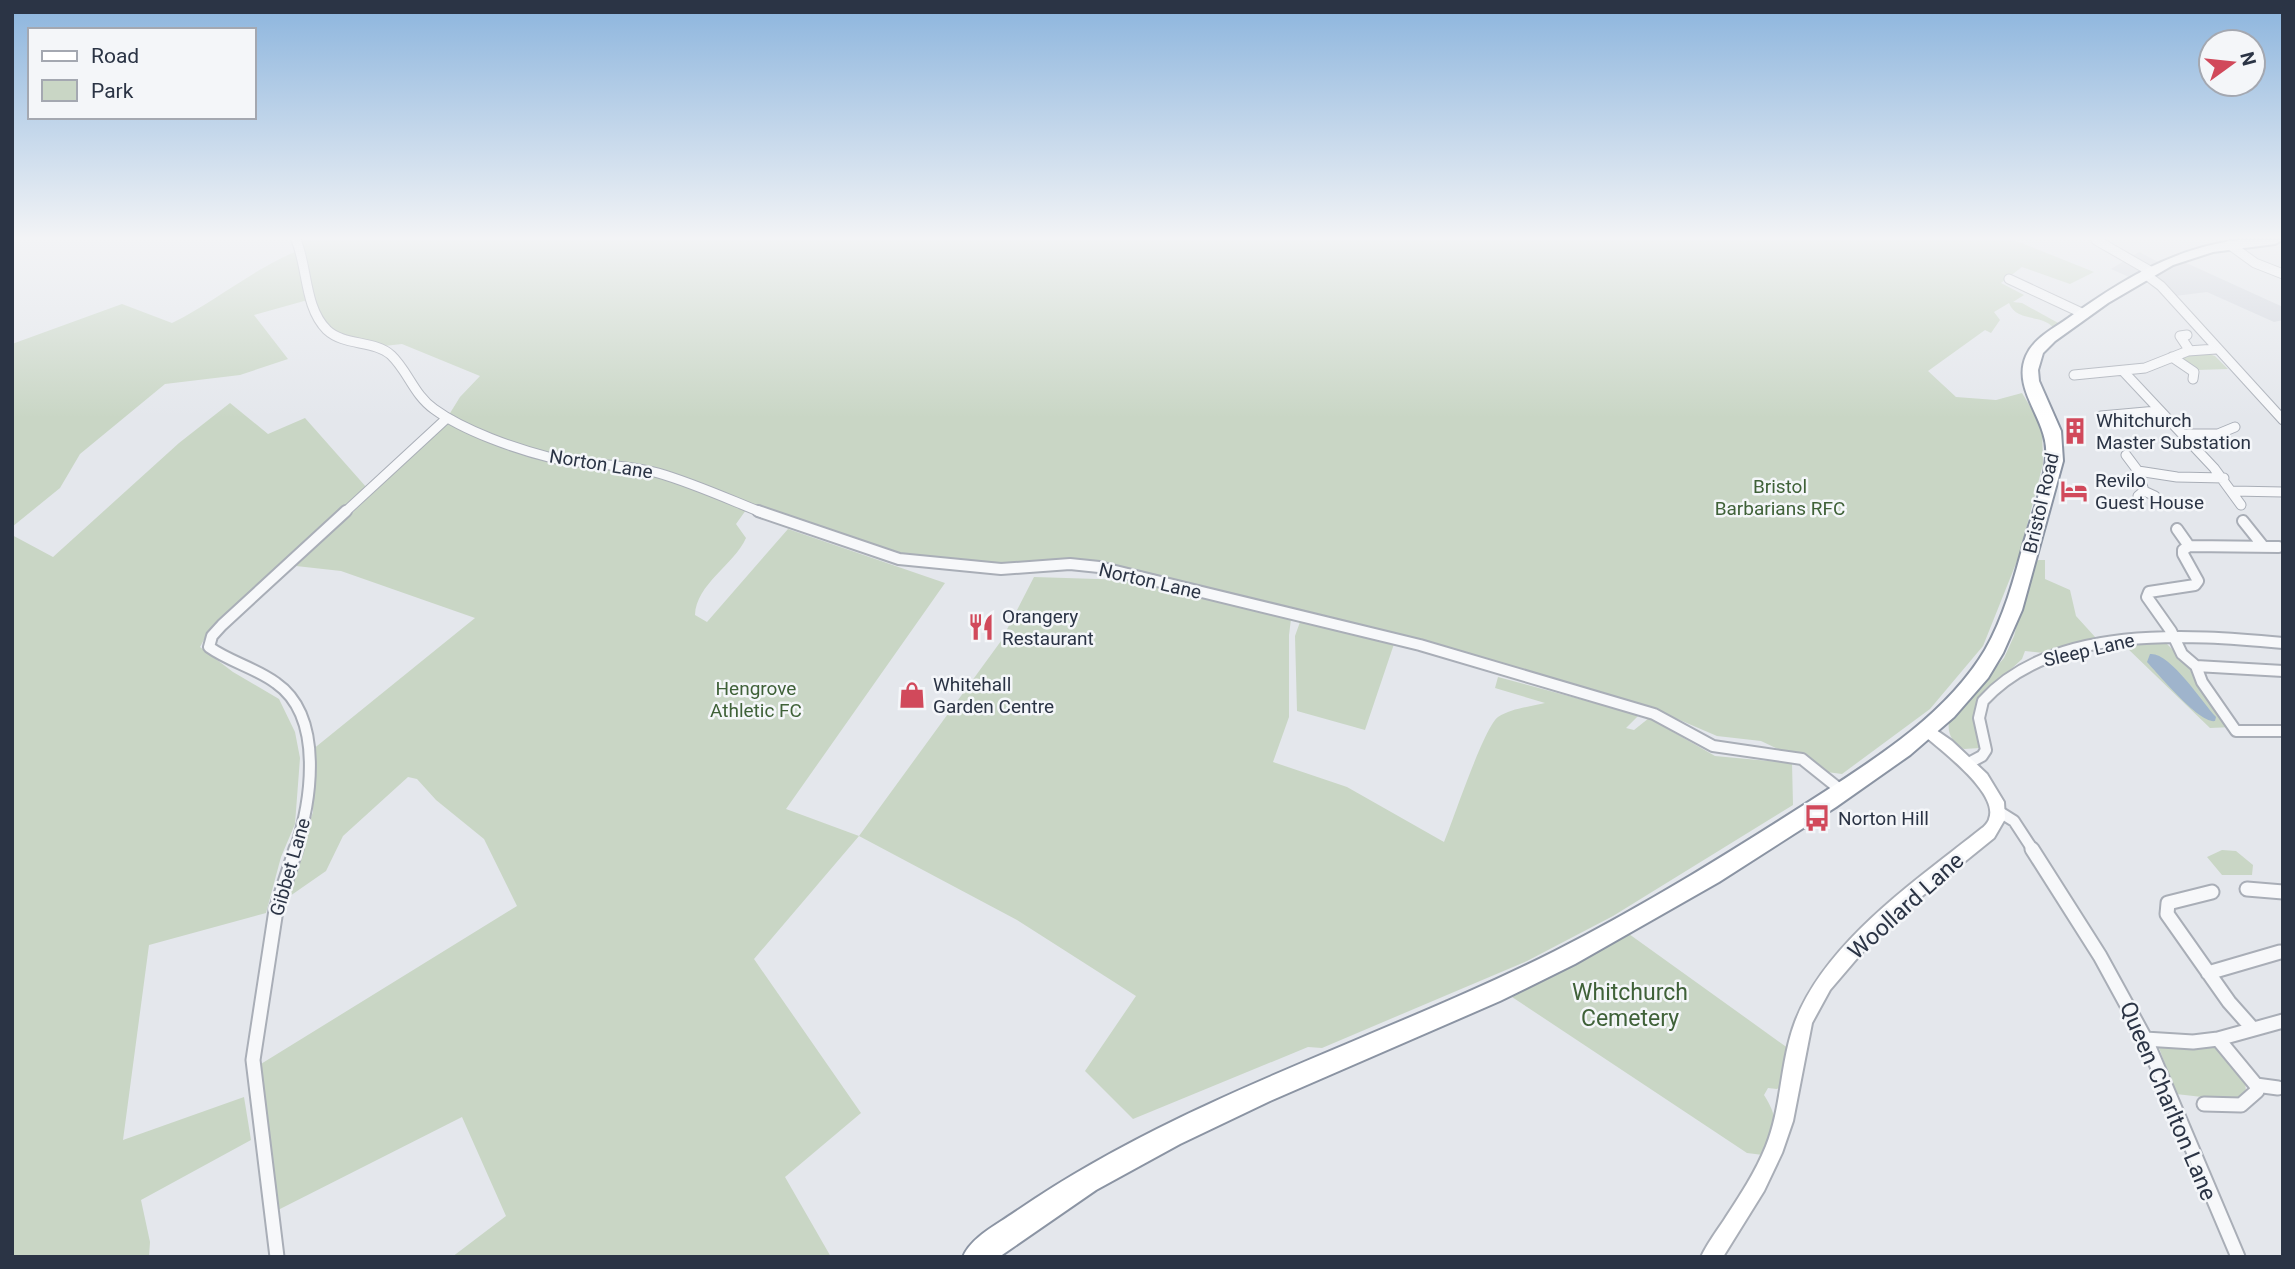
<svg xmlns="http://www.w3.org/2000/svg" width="2295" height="1269" font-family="Roboto,sans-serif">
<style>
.built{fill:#d2d6de}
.green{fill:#c9d6c5}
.water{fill:#9fb4cc}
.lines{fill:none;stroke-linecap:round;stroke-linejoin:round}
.street-far2-casing{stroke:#a9aeb7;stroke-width:11}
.street-far1-casing{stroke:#a9aeb7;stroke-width:14}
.street-casing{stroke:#a9aeb7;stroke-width:17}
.secondary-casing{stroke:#a9aeb7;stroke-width:4}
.highway-casing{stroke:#8b94a3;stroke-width:4}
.street-far2{stroke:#f7f8fa;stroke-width:9}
.street-far1{stroke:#f7f8fa;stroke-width:10}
.street{stroke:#f7f8fa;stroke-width:13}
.secondary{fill:#fff;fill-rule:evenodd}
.highway{fill:#fff;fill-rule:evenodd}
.labels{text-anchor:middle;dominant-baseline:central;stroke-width:5;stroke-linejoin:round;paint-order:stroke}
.poi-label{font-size:19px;fill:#2b3445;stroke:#f4f6f9;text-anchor:start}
.street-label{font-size:19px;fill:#2b3445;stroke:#f4f6f9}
.park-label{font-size:19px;fill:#3f6138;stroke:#f4f6f9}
.near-street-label{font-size:23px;fill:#2b3445;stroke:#f4f6f9}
.near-park-label{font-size:23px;fill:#3f6138;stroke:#f4f6f9}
</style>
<rect width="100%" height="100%" fill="#e4e7ec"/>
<path class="built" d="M2139,252L2168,267L2182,261L2283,307V320L2274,322L2207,292L2175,296L2157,277L2142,270L2129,277L2111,269Z"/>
<path class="green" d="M298,240H2014L2094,272L2070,284L2022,267L2001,283L2024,295L2013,302L2022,303L2060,324L2053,327C2041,314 2016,322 2009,303L1994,312L2000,320L1991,333L1985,330L1928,371L1956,397L1996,400L2022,393L2042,426L2043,464L2019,556L1983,646L1930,709L1842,774L1827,772L1761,741L1717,736L1661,712L1102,564L1000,565L896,555L659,471L626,462L531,450L447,418L460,397L480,376L402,344L384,346L340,336L327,328L312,302L304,301L254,315L288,359L240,375L165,384L80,454L60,488L12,527V344L122,304L172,323C216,301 253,269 299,250L310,281L306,255Z
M2206,353L2215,356L2228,369L2197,370L2179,357Z
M230,403L268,434L305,418L367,488L207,634L200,647L233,672L279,699L295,732L300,758L295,824L281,857L266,913L149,945L123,1140L244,1097L251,1140L141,1200L150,1242L149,1257H12V535L53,557L179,443Z
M448,422L526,456L658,475L746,510L736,524L746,538C734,565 696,584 695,615L707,622L788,529L945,583L786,809L859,836L1001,641L1034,577L1129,580L1291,619L1289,635V717L1273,762L1347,787L1444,842C1453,821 1484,727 1498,717C1512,708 1529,707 1545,703L1495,688L1498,677L1639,715L1626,728L1634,730L1649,718L1715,756L1792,763L1793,805L1613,916L1527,961L1322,1048L1308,1047L1133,1119L1085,1071L1136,996L1017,920L859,836L754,959L861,1113L785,1177L831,1257H452L506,1216L462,1117L278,1210L256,1067L517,906L484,839L436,800L417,779L408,777L343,836L326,871L290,896L284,894L313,812L312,750L475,618L341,571L296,566Z
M2039,560H2045V579L2070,590L2076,616L2096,638L2044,653L2025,651L2022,659L1977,701L1973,718L1980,748L1964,749C1953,744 1947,734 1949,722L2004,658L2014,636L2033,562Z
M1300,622L1394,644L1365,730L1297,711L1295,636Z
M2165,642L2186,663L2198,681L2196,683C2207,699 2220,712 2233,727L2210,728L2125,646Z
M2222,850L2236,851L2253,865L2252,875H2222L2207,857Z
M1629,934L1792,1051L1786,1083L1777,1089L1768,1088L1764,1095C1781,1122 1775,1128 1763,1155L1747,1153L1512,997Z
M2158,1045L2219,1047L2245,1079L2246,1093L2237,1101L2176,1094Z"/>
<path class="water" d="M2150,654C2170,652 2202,702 2216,717L2215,721C2200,724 2159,675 2147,662Z"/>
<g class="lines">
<defs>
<path id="street-far2" d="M296,240C308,268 304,307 327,330C344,346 374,340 391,355C408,371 414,395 434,409C464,431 516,449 552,458C587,466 623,463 658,473C693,483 728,499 763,513
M2096,240L2150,271
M2230,245L2255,263L2283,274
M2145,274L2161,286L2283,420
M2009,279L2084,314
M2187,335L2180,336L2190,351
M2172,357L2194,372L2193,379
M2123,371L2214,468L2241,505
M2074,375L2145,368L2188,351L2216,349
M2101,416L2157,411
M2184,434H2218L2235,427
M2126,455L2138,471L2144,491
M2138,471L2177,477L2224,478
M2233,491L2283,492
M2138,496L2144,491L2155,496
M344,513L447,418"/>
<path id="street-far1" d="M758,511L899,559L1001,569L1070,564L1099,567L1420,645L1654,714L1713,746L1802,759L1842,791
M2243,521L2263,546
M2177,529L2189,546
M2279,547L2189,546L2183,550V554L2198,581L2195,585L2149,592L2147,597L2171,631L2182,654L2196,666L2283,671
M2196,666L2202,682L2236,731H2283
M1967,764L1982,756L1986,750L1979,718L1983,701C2053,624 2189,634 2283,643
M1998,811L2014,821L2033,850
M295,850C311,803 325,717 276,683C256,668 230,662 209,647L212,636L222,625L346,511"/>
<path id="street" d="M2032,849L2100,956L2146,1040L2238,1257
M2247,889L2283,892
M2212,892L2168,903L2167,914L2229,1002L2253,1029
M2208,973L2280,952
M2145,1039L2193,1042L2218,1039L2283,1021
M2256,1085L2278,1088
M2204,1104L2241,1105L2257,1091L2256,1085L2218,1039
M277,1257L253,1060L276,910L296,849"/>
<path id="secondary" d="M1926,723L1952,741L1987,774L2004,802L2005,819L1994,838L1921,897L1871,942L1830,990L1812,1023L1793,1121L1782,1153L1764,1191L1723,1257H1701C1707,1244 1716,1232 1724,1220C1739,1197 1755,1173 1766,1146C1782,1106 1780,1062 1795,1022C1826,941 1917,880 1982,828C1984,827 1989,821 1989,819C2000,793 1938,748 1921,733L1919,729L1921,725Z"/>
<path id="highway" d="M2238,240H2282L2275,244L2213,252L2173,265L2108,303L2055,341L2043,353L2038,370L2039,381L2061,431L2063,461L2022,610L2003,653L1988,678L1954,717L1910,755L1836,807L1719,882L1575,964L1500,1001L1270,1101L1180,1144L1096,1190L999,1257H963C971,1237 998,1224 1015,1212C1181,1097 1376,1041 1555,951C1647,904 1734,850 1821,794C1880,756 1948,712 1985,650C2004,617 2014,579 2024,542C2032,514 2044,486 2046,457C2050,421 2011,391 2026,356C2033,340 2050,330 2064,321C2119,282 2170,249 2238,240Z"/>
</defs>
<use href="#street-far2" class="street-far2-casing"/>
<use href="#street-far1" class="street-far1-casing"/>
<use href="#street" class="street-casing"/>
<use href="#secondary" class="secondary-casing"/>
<use href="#highway" class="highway-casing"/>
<use href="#street-far2" class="street-far2"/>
<use href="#street-far1" class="street-far1"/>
<use href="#street" class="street"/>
<use href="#secondary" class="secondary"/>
<use href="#highway" class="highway"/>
</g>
<linearGradient id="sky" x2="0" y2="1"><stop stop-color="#8bb4dd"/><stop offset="0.57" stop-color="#f3f4f6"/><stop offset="1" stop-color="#f3f4f6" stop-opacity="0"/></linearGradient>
<rect width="2295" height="418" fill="url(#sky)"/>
<defs>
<symbol id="building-bare" viewBox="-9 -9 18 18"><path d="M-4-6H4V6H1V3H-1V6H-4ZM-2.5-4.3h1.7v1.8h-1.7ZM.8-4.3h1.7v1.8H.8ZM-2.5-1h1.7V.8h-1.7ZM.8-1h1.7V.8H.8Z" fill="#d1495b" stroke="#f4f6f9" stroke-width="2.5" paint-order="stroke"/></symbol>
<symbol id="hotel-bare" viewBox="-9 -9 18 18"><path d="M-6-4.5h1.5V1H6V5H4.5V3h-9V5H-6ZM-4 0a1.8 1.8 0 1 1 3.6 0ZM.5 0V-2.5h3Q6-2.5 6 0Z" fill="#d1495b" stroke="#f4f6f9" stroke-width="2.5" paint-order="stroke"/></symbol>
<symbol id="restaurant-bare" viewBox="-9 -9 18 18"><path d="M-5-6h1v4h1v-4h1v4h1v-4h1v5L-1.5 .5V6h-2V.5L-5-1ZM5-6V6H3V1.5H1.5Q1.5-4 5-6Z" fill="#d1495b" stroke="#f4f6f9" stroke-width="2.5" paint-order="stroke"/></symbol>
<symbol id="shop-bare" viewBox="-9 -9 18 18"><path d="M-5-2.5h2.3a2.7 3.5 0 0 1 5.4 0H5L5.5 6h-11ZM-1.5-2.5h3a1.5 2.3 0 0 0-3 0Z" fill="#d1495b" stroke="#f4f6f9" stroke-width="2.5" paint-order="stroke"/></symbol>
<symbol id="bus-bare" viewBox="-9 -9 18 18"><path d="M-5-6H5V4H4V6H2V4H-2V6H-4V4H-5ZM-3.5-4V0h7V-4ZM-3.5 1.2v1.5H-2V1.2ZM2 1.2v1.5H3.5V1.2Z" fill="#d1495b" stroke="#f4f6f9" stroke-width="2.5" paint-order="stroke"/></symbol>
</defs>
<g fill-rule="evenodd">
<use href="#building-bare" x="2056" y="412" width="38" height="38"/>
<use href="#hotel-bare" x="2055" y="472" width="38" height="38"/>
<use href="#restaurant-bare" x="962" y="608" width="38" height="38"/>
<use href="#shop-bare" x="893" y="676" width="38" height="38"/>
<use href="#bus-bare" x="1798" y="799" width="38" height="38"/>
</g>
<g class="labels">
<g class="poi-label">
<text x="2096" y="420">Whitchurch<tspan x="2096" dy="22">Master Substation</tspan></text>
<text x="2095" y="480">Revilo<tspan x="2095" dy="22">Guest House</tspan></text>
<text x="1002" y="616">Orangery<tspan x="1002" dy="22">Restaurant</tspan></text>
<text x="933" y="684">Whitehall<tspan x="933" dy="22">Garden Centre</tspan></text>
<text x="1838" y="818">Norton Hill</text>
</g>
<g class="street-label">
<text transform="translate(601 464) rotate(9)">Norton Lane</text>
<text transform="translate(2041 503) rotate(-77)">Bristol Road</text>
<text transform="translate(1150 581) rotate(13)">Norton Lane</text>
<text transform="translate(2089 650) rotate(-13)">Sleep Lane</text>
<text transform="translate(290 867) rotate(-74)">Gibbet Lane</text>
</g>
<g class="park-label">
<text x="1780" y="486">Bristol<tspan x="1780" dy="22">Barbarians RFC</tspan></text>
<text x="756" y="688">Hengrove<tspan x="756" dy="22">Athletic FC</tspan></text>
</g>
<g class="near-street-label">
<text transform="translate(1906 906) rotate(-42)">Woollard Lane</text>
<text transform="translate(2168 1101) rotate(67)">Queen Charlton Lane</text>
</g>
<g class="near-park-label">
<text x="1630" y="992">Whitchurch<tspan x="1630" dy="26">Cemetery</tspan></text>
</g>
</g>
<rect width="2295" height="1269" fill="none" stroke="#2b3445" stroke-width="28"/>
<rect x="28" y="28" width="228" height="91" fill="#f4f6f9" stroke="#a4a8b1" stroke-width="2"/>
<rect x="42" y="51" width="35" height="10" fill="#ffffff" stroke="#a4a8b1" stroke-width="2"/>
<text x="91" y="63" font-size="21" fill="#2b3445">Road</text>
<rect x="42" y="80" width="35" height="21" fill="#c9d6c5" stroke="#a4a8b1" stroke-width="2"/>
<text x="91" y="98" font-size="21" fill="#2b3445">Park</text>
<g transform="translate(2232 63) rotate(75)"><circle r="33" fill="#f4f6f9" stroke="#a4a8b1" stroke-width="2"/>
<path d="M0-5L12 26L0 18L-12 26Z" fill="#d1495b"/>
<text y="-10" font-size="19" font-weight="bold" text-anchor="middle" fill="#2b3445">N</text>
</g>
</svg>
